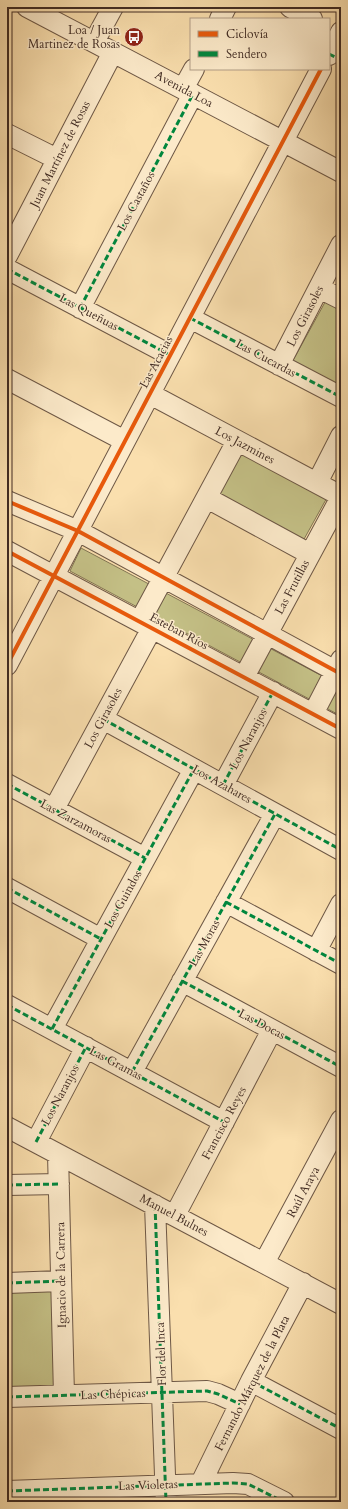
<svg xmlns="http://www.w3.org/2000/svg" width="348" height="1509" font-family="Cardo,serif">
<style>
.green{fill:#c4c086;stroke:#827654}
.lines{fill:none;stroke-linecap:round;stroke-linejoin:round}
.minor-casing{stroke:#6e5846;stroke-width:22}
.minor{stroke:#fceaca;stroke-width:20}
.quiet{stroke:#00873e;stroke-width:3;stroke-dasharray:6 3;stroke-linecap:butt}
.cycleway-casing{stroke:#fceaca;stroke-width:6}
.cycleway{stroke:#e8590c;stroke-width:4}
.labels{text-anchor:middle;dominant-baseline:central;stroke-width:3;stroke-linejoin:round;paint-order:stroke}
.poi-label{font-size:12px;fill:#402b23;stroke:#fceaca;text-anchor:end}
.street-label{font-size:12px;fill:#402b23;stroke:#fceaca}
</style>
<rect width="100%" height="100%" fill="#fadfae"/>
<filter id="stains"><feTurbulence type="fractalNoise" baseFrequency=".005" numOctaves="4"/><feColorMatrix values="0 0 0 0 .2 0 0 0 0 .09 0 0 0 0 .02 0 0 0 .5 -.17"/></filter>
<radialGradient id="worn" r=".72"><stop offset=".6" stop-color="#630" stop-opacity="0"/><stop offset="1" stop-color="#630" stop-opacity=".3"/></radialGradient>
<path class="green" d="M329,295L341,301V390L291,364Z
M245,449L329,494L303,541L217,492Z
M81,548L341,686V716L70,571Z
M57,1289L60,1390L7,1391V1290Z"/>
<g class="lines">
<defs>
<path id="minor" d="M27,7L341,172
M290,7L312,19
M220,19L226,7
M94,42L113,7
M329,55L341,32
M183,89L194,69
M7,134L57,159
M7,256L113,52
M7,269L170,355
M319,288L341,299
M80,308L193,94
M190,318L341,397
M279,365L341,245
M7,379L125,441
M150,394L341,496
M317,483L341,436
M207,498L310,554
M7,501L78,531L341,674
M7,551L341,729
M140,621L237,441
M7,665L321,69
M244,677L341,497
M313,714L341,660
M103,719L341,850
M7,784L145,858
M223,785L273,692
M54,809L152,628
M7,888L101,939
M226,902L341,964
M316,951L341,904
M182,981L341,1067
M7,1005L224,1122
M52,1029L194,769
M132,1072L275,814
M7,1127L341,1304
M36,1142L86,1047
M58,1154L64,1395
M7,1185L59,1184
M155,1205L166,1502
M175,1215L272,1030
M264,1263L341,1120
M7,1283L61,1281
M251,1381L341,1429
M7,1397L207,1391L218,1394L240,1404
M201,1483L251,1381L303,1283
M7,1491L233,1483L248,1484L284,1502"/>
</defs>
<use href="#minor" class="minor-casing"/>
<use href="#minor" class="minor"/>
<path class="quiet" d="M329,54L341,60
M7,269L170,355
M80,308L193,94
M190,318L341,397
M103,719L341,850
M7,784L145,858
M223,785L273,692
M7,888L101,939
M226,902L341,964
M182,981L341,1067
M7,1005L224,1122
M52,1029L194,769
M132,1072L275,814
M36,1142L86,1047
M7,1185L59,1184
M155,1205L166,1502
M7,1283L61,1281
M251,1381L341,1429
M7,1397L207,1391L218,1394L240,1404
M7,1491L233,1483L248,1484L284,1502"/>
<defs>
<path id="cycleway" d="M7,501L78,531L341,674
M7,551L341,729
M7,665L321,69"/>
</defs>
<use href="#cycleway" class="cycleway-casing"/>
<use href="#cycleway" class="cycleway"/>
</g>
<defs>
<symbol id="bus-disc" viewBox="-11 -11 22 22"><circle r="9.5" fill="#8f2418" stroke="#fceaca"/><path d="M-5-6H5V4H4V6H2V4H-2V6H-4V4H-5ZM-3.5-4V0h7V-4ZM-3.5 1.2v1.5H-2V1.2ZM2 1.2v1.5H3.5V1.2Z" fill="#fff"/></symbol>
</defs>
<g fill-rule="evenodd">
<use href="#bus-disc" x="123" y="26" width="22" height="22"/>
</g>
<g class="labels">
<g class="poi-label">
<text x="120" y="30">Loa / Juan<tspan x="120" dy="14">Martinez de Rosas</tspan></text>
</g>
<g class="street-label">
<text transform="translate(184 89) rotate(28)">Avenida Loa</text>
<text transform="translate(60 154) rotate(-63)">Juan Martínez de Rosas</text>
<text transform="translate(136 201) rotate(-62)">Los Castaños</text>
<text transform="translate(89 312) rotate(28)">Las Queñuas</text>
<text transform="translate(305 316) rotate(-63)">Los Girasoles</text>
<text transform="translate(266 358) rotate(28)">Las Cucardas</text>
<text transform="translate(156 362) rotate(-62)">Las Acacias</text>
<text transform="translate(245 445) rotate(28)">Los Jazmines</text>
<text transform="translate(292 587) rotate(-62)">Las Frutillas</text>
<text transform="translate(179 631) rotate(28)">Esteban Ríos</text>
<text transform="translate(103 718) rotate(-62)">Los Girasoles</text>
<text transform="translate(248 739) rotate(-62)">Los Naranjos</text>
<text transform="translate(222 784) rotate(29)">Los Azahares</text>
<text transform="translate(76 821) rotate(28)">Las Zarzamoras</text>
<text transform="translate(123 899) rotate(-61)">Los Guindos</text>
<text transform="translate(204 943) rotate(-61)">Las Moras</text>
<text transform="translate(262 1024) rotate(28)">Las Docas</text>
<text transform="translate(116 1063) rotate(28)">Las Gramas</text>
<text transform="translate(60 1095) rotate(-62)">Los Naranjos</text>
<text transform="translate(224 1123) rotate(-62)">Francisco Reyes</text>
<text transform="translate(303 1192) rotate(-62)">Raúl Araya</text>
<text transform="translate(174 1215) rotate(28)">Manuel Bulnes</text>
<text transform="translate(61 1275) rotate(-91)">Ignacio de la Carrera</text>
<text transform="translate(161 1354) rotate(-92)">Flor del Inca</text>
<text transform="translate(252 1383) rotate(-63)">Fernando Márquez de la Plata</text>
<text transform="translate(113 1394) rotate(-2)">Las Chépicas</text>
<text transform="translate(148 1485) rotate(-2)">Las Violetas</text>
</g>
</g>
<rect width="348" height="1509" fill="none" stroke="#fadfae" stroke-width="24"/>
<rect x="8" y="8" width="332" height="1493" fill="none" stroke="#402b23" stroke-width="2"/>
<rect x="12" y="12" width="324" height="1485" fill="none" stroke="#402b23"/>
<rect x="190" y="18" width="140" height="52" fill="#fceaca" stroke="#b19e87"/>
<rect x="198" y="31" width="20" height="6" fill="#e8590c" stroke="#b19e87"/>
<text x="226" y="38" font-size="12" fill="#402b23">Ciclovía</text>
<rect x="198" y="51" width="20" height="6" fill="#00873e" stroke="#b19e87"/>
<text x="226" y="58" font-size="12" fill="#402b23">Sendero</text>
<rect width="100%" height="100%" filter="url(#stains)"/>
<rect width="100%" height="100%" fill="url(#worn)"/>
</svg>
